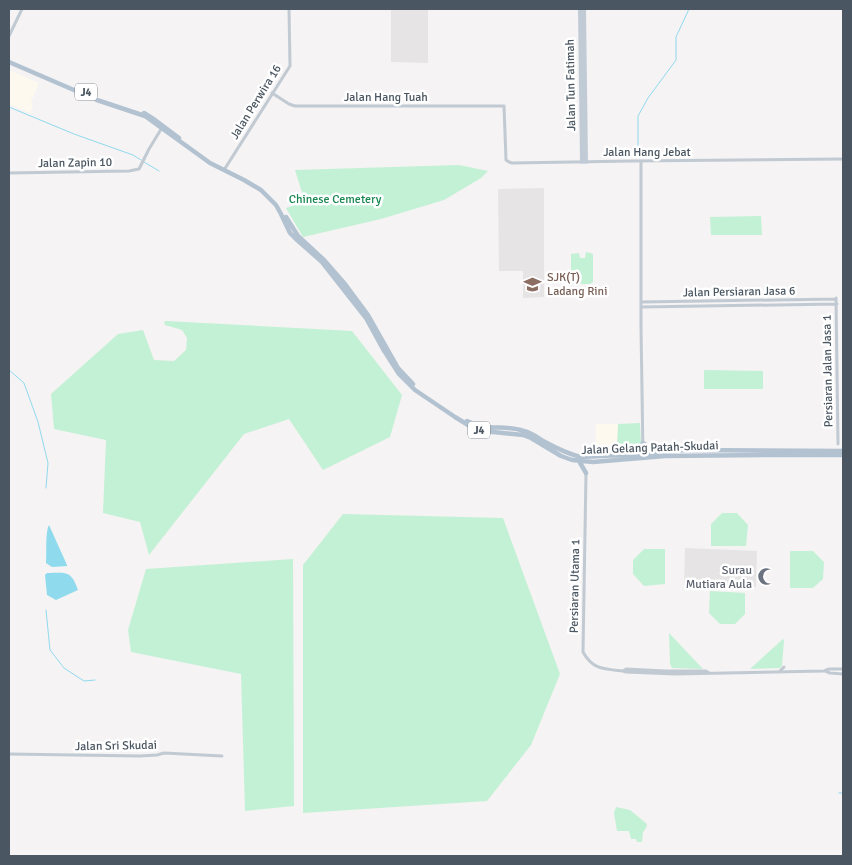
<svg xmlns="http://www.w3.org/2000/svg" width="852" height="865" font-family="Signika,sans-serif">
<style>
.commercial{fill:#fdf9ef}
.education{fill:#e6e4e5}
.green{fill:#c3f1d5}
.water{fill:#90daee}
.lines{fill:none;stroke-linecap:round;stroke-linejoin:round}
.stream{stroke:#90daee;stroke-width:1}
.tertiary{stroke:#c1cad2;stroke-width:3}
.secondary{stroke:#c1cbd6;stroke-width:4}
.primary{stroke:#b3c2d1;stroke-width:4.5}
.labels{text-anchor:middle;dominant-baseline:central;stroke-width:5;stroke-linejoin:round;paint-order:stroke}
.shield{fill:#fff;stroke:#808990;stroke-width:1}
.shield-label{font-size:11px;font-weight:bold;fill:#4a5661}
.street-label{font-size:12px;fill:#4a5661;stroke:#fff}
.park-label{font-size:12px;fill:#17864f;stroke:#fff}
.education-label{font-size:12px;fill:#785e54;stroke:#fff;text-anchor:start}
.worship-label{font-size:12px;fill:#5b616d;stroke:#fff;text-anchor:end}
</style>
<rect width="100%" height="100%" fill="#f5f3f3"/>
<path class="commercial" d="M9,70L39,83L31,102L33,106L30,113L9,104Z
M596,424H618L617,451L596,453Z"/>
<path class="education" d="M391,9H428V63L391,62Z
M544,188V297L523,298V271H499L498,189Z
M685,548L757,551L756,587L684,585Z"/>
<path class="green" d="M459,165L488,171L481,178L444,200L381,219L303,237L286,208L305,202L295,170Z
M761,216L762,235H711L710,217Z
M586,252L590,253L593,254V282L590,284H572L571,282V254L579,253L580,258H585Z
M166,321L352,331L402,395L390,437L323,470L289,419L244,434L149,555L140,522L103,513L106,440L54,429L51,394L118,334L143,330L154,360L174,361L186,350L187,338L182,330L165,325L164,322Z
M704,370L763,371V389H704Z
M640,423L641,443L632,453L619,452L617,451L618,424Z
M722,513H737L748,525L746,546H711V524Z
M343,514L503,518L560,674L531,745L487,801L303,813V565Z
M644,549H665V584L644,586L633,574V560Z
M790,551H813L824,562L823,579L813,588H790Z
M293,559L294,806L245,811L241,674L131,652L128,630L146,569Z
M710,591L745,593V614L735,624H720L709,613Z
M669,633L703,669L672,668L670,664Z
M783,639L784,640L782,666L780,668L750,669Z
M616,807L630,810L647,824L646,828L643,832L642,842H637L636,839H631L629,831H617L614,813Z"/>
<path class="water" d="M49,525L67,565V566L52,567L46,563C47,553 45,533 49,525Z
M47,573C66,573 71,570 78,590L56,600L47,595L45,575Z"/>
<g class="lines">
<path class="stream" d="M9,107L74,134L133,155L141,160
M638,157V116L648,98L676,60V37L689,9
M144,162L159,171
M9,370L24,383L38,422L48,463L46,488
M46,610L50,650L64,668L84,681L95,680
M839,793H843"/>
<path class="tertiary" d="M9,36L22,9
M272,93L289,104L295,106H504L506,160L509,162L512,163L633,161L843,159
M641,161V327L643,455
M224,170L290,66L289,9
M9,173L129,171L139,169L149,149L163,126
M836,298L838,444
M641,302L836,299
M641,307L837,304
M586,473L583,652C593,670 604,669 623,671L626,672L675,674L824,671L829,669H843
M623,671L626,669L665,671H706L708,672
M825,671L830,673L843,674
M779,672L784,667
M9,754L140,756L157,755L164,753L222,756"/>
<path class="secondary" d="M580,9L582,162
M584,9L586,162"/>
<path class="primary" d="M9,62L97,100L145,116L210,163L244,180L261,190L276,205L281,214L290,233L296,239L322,262L366,318L383,349L399,374L415,390L455,417L473,428L493,432L523,435L531,438L561,456L572,460L593,462L665,456L764,455H843
M144,113L155,120L179,138
M286,217L298,236L324,260L345,284L368,315L398,368L413,384
M467,421C488,432 504,424 524,431C532,433 538,438 545,442C556,448 568,454 581,457L643,454L684,450L843,451
M634,453L639,449L643,443L656,452
M579,461L586,473"/>
</g>
<defs>
<symbol id="school-bare" viewBox="-9 -9 18 18"><path d="M0-5L7-2L0 1L-7-2ZM-4 1L0 2.5L4 1V4Q0 6-4 4Z" fill="#8d6e63" stroke="#fff" stroke-width="2.5" paint-order="stroke"/></symbol>
<symbol id="mosque-bare" viewBox="-9 -9 18 18"><path d="M3.5-4.9A6 6 0 1 0 3.5 4.9A5 5 0 1 1 3.5-4.9Z" fill="#6b7280" stroke="#fff" stroke-width="2.5" paint-order="stroke"/></symbol>
</defs>
<g fill-rule="evenodd">
<use href="#school-bare" x="520" y="272" width="25" height="25"/>
<use href="#mosque-bare" x="754" y="564" width="25" height="25"/>
</g>
<g class="labels">
<g class="shield">
<rect x="75" y="83.5" width="22" height="17" rx="4"/>
<rect x="468" y="421.5" width="22" height="17" rx="4"/>
</g>
<g class="shield-label">
<text x="86" y="92">J4</text>
<text x="479" y="430">J4</text>
</g>
<g class="street-label">
<text transform="translate(571 85) rotate(-91)">Jalan Tun Fatimah</text>
<text x="386" y="97">Jalan Hang Tuah</text>
<text transform="translate(256 102) rotate(-58)">Jalan Perwira 16</text>
<text x="647" y="152">Jalan Hang Jebat</text>
<text transform="translate(75 163) rotate(-1)">Jalan Zapin 10</text>
<text transform="translate(739 292) rotate(-1)">Jalan Persiaran Jasa 6</text>
<text transform="translate(828 371) rotate(-91)">Persiaran Jalan Jasa 1</text>
<text transform="translate(650 448) rotate(-2)">Jalan Gelang Patah-Skudai</text>
<text transform="translate(575 586) rotate(-89)">Persiaran Utama 1</text>
<text transform="translate(116 746) rotate(-1)">Jalan Sri Skudai</text>
</g>
<g class="park-label">
<text x="335" y="199">Chinese Cemetery</text>
</g>
<g class="education-label">
<text x="547" y="277">SJK(T)<tspan x="547" dy="14">Ladang Rini</tspan></text>
</g>
<g class="worship-label">
<text x="752" y="570">Surau<tspan x="752" dy="14">Mutiara Aula</tspan></text>
</g>
</g>
<rect width="852" height="865" fill="none" stroke="#4a5661" stroke-width="20"/>
</svg>
